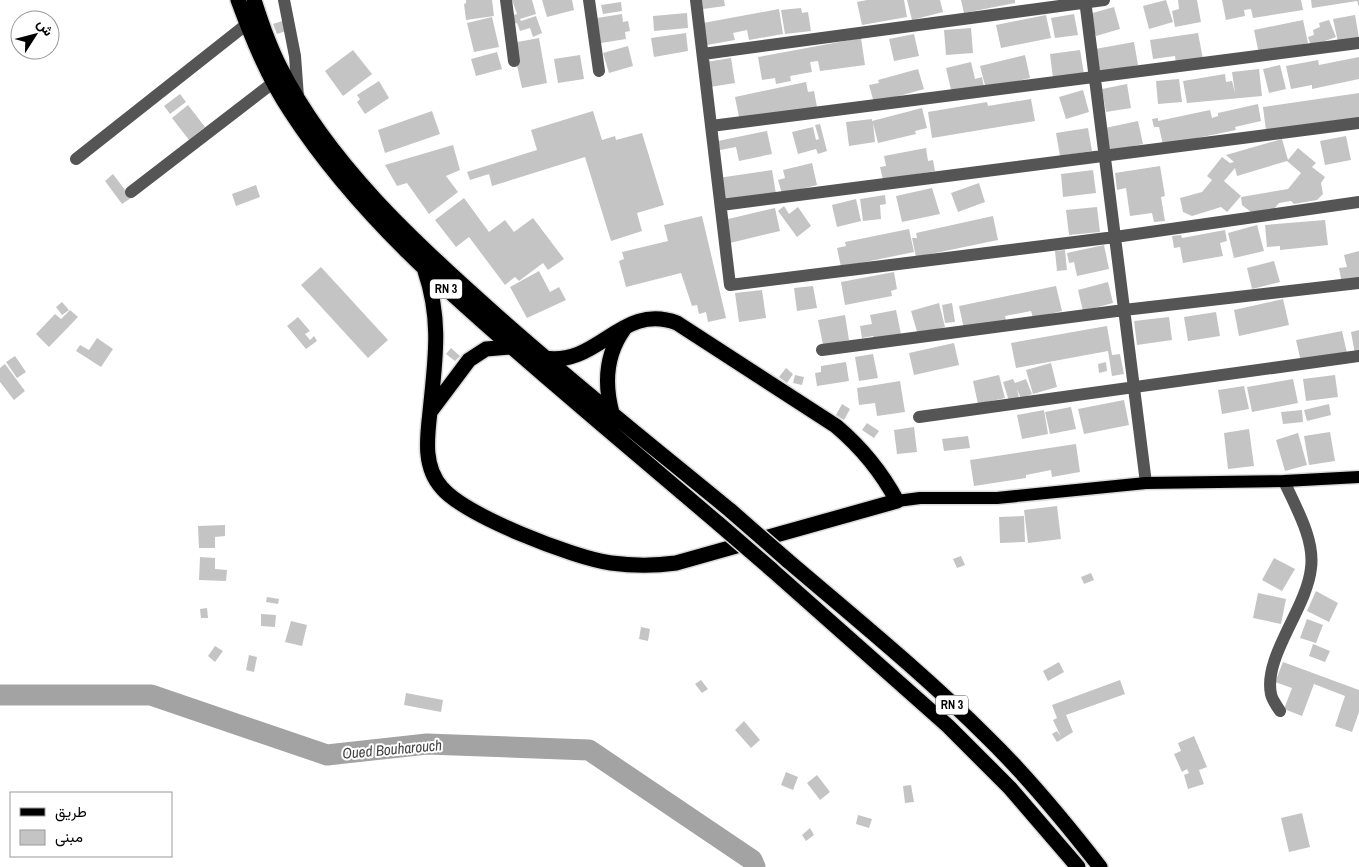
<svg xmlns="http://www.w3.org/2000/svg" width="1359" height="867" font-family="'Archivo Narrow',Vazirmatn,sans-serif">
<style>
.lines{fill:none;stroke-linecap:round;stroke-linejoin:round}
.river{stroke:#a3a3a3;stroke-width:21}
.building{fill:#c4c4c4}
.major-casing{stroke:#dbdbdb;stroke-width:15}
.highway-casing{stroke:#dbdbdb;stroke-width:18}
.minor{stroke:#555;stroke-width:12}
.major{stroke:#000;stroke-width:12}
.highway{stroke:#000;stroke-width:15}
.highway-bridge-casing{stroke:#dbdbdb;stroke-width:18;stroke-linecap:butt}
.highway-bridge{stroke:#000;stroke-width:15}
.labels{text-anchor:middle;dominant-baseline:central;stroke-width:4;stroke-linejoin:round;paint-order:stroke}
.shield{fill:#fff;stroke:#4c4c4c;stroke-width:1}
.shield-label{font-size:12px;font-weight:bold;fill:#000}
.water-label{font-size:15px;font-style:italic;fill:#444;stroke:#fff}
</style>
<rect width="100%" height="100%" fill="#fff"/>
<g class="lines">
<path class="river" d="M0,695H151L327,755L427,744L589,750L752,860L755,867"/>
</g>
<path class="building" d="M466,0H492L494,16L466,20L464,4L466,3Z
M512,0H532L536,14L520,19L521,21L536,16L542,33L533,37L530,28L520,31L517,23L513,24L510,16L517,14Z
M542,0H572L574,10L547,17Z
M702,0H724L725,6L703,9Z
M867,0H904L907,17L862,25L857,2Z
M907,0H940L943,12L912,20Z
M961,0H1015V3L964,13Z
M1166,0L1173,22L1149,29L1143,6Z
M1178,0H1197L1201,22L1175,27L1172,11L1179,9Z
M1222,0H1301L1303,10L1253,18L1251,9L1244,10L1245,16L1226,20Z
M1311,0H1359V7L1357,1L1312,8Z
M621,2L622,11L603,14L601,5Z
M1114,7L1120,29L1096,36L1089,14Z
M801,8L802,13L808,12L811,31L785,34L781,10Z
M779,9L783,34L749,40L747,30L733,33L735,40L707,45L703,23Z
M687,13L688,28L654,31L653,16Z
M622,14L623,22L628,21L630,31L625,32L626,39L601,43L597,18Z
M1074,14L1078,35L1055,38L1051,18Z
M1046,15L1051,38L1001,48L996,25Z
M1355,15L1359,38L1338,42L1333,19Z
M492,17L499,47L474,52L467,23Z
M1303,20L1308,43L1259,54L1254,30Z
M1329,20L1336,37L1311,46L1308,37L1314,35L1313,30L1320,27L1319,23Z
M282,21L286,31L277,34L273,24Z
M971,28L973,53L946,55L944,30Z
M686,33L688,51L654,57L651,38Z
M1198,33L1203,59L1176,63L1175,56L1153,59L1150,40Z
M914,34L919,56L894,61L889,39Z
M539,38L547,83L522,88L512,43Z
M861,38L865,65L820,71L818,61L810,62L812,72L790,76L791,81L776,84L775,78L762,80L758,57Z
M1134,42L1138,65L1100,73L1095,49Z
M628,46L633,66L609,73L603,53Z
M353,50L372,74L343,96L325,71Z
M1080,50L1084,74L1053,78L1050,54Z
M497,52L502,69L476,76L471,59Z
M580,55L584,79L558,83L554,59Z
M1025,55L1030,78L986,89L980,66Z
M1359,57V79L1312,89V85L1291,89L1286,66L1318,60L1319,65Z
M731,58L735,83L710,87L706,62Z
M971,62L975,79L982,77L984,87L952,94L946,68Z
M1280,65L1286,89L1269,93L1263,69Z
M918,69L924,89L874,103L869,85L879,83L878,80Z
M1259,69L1262,96L1187,103L1183,81L1225,74L1226,82L1232,81L1235,93L1232,72Z
M1179,79L1182,102L1158,104L1156,81Z
M379,81L389,98L365,114L357,102L360,99L357,95Z
M806,82L808,92L814,91L817,107L740,122L735,97Z
M1127,84L1131,108L1106,112L1102,89Z
M1083,90L1089,112L1066,119L1059,97Z
M1359,93V119L1266,131L1263,107Z
M180,94L186,102L170,114L164,106Z
M1031,99L1035,121L932,138L928,112L987,102L988,106Z
M1258,104L1261,121L1235,127L1236,130L1163,145L1159,127H1154L1152,119L1158,118V121L1210,110L1212,118L1218,116V113Z
M188,105L205,127L189,140L172,118Z
M922,108L927,128L915,131L916,134L878,143L873,123L875,142L849,146L846,122L872,119V121Z
M432,111L440,134L385,153L378,130Z
M593,111L602,140L615,136L616,140L642,133L664,205L637,213L642,231L611,241L585,157L492,186L489,174L470,180L467,172L537,150L531,130Z
M1138,121L1143,144L1110,151L1105,128Z
M820,124L827,151L818,154L816,149L798,154L792,132L813,127L816,140L819,139L815,125Z
M1088,128L1092,151L1060,156L1056,133Z
M767,131L772,154L739,161L736,147L720,150L718,141Z
M1346,136L1351,160L1325,165L1320,141Z
M1282,139L1288,160L1298,148L1316,163L1312,167L1325,177L1321,183L1323,194L1317,200L1294,204L1291,201L1279,203L1274,209L1251,212L1242,205L1241,197L1288,189L1301,173L1287,161L1237,176L1235,168L1224,181L1241,196L1227,212L1221,207L1192,216L1183,212L1180,198L1202,192L1212,180L1207,176L1222,157L1230,163L1234,162L1226,155Z
M453,145L460,170L446,176L458,192L429,214L407,183L397,186L385,165Z
M926,148L928,161L933,160L935,171L883,180L880,167L886,166L884,156Z
M812,163L817,185L782,194L778,180L785,178L783,170Z
M1160,166L1165,196L1161,197L1165,221L1154,222L1152,213L1130,216L1126,188L1117,190L1115,173Z
M772,170L776,194L722,203L718,178Z
M1093,170L1096,193L1063,197L1061,174Z
M113,174L131,198L122,204L105,181Z
M979,183L985,202L958,212L951,193Z
M256,185L260,197L236,206L232,194Z
M932,188L940,214L902,222L896,196Z
M885,195L886,204L880,205L881,219L863,221L860,199Z
M464,198L489,232L505,220L514,232L533,218L564,259L548,270L543,263L519,281L515,277L505,285L469,237L456,247L435,220Z
M856,199L861,221L837,227L832,205Z
M784,206L789,214L798,207L811,226L797,237L778,211Z
M1097,207L1100,232L1069,235L1066,210Z
M775,208L780,231L730,243L724,220Z
M702,216L726,318L708,322L706,312L699,314L697,305L692,306L681,273L626,287L619,261L624,259L622,252L668,241L664,225Z
M993,216L998,240L916,257L912,238H917L916,233Z
M1325,220L1328,245L1280,250V246L1267,247L1265,225Z
M1257,225L1264,251L1234,258L1228,233Z
M909,229L914,252L841,267L837,248L846,246L845,242Z
M1225,230L1227,241L1220,243L1223,256L1183,263L1180,247L1174,248L1172,236L1181,235L1182,238Z
M1104,245L1109,269L1077,276L1074,262L1069,263L1067,253Z
M1065,250L1067,270L1057,271L1055,251Z
M1359,251V280L1342,284L1339,268L1347,267L1344,255Z
M1274,261L1280,282L1252,289L1247,268Z
M321,267L388,340L368,358L301,285Z
M539,271L550,292L559,287L566,300L527,318L510,287Z
M894,272L897,289L891,291L892,296L845,305L841,282Z
M1108,282L1113,303L1083,311L1078,290Z
M813,286L817,308L797,311L794,288Z
M1056,286L1062,311L1033,318L1031,311L1005,316L1006,320L964,329L959,306Z
M762,290L766,318L739,322L735,293Z
M1283,299L1289,325L1239,336L1234,310Z
M62,302L69,310L62,315L56,307Z
M939,303L945,327L918,335L911,311Z
M952,303L955,322L945,323L942,305Z
M70,310L78,317L49,347L36,334L55,314L61,319Z
M896,310L901,334L874,340L873,336L862,338L860,326L872,324L870,315Z
M1216,312L1220,336L1188,341L1184,317Z
M845,315L849,340L823,345L818,320Z
M298,317L310,331L305,334L310,340L314,336L317,341L306,349L287,326Z
M1169,317L1172,340L1137,345L1134,321Z
M1107,326L1112,355L1120,354L1124,374L1112,376L1108,351L1016,368L1011,343Z
M1359,330V353L1355,354L1351,332Z
M1342,331L1347,353L1301,362L1296,340Z
M97,338L113,349L101,367L76,351L80,345L89,350Z
M954,343L959,365L914,375L909,353Z
M451,348L460,356L455,361L446,354Z
M873,354L878,378L859,381L855,357Z
M15,356L26,372L17,378L6,362Z
M846,362L849,381L817,386L815,373L821,372V366Z
M1106,362L1107,371L1099,373L1098,364Z
M1051,363L1057,387L1033,394L1026,370Z
M5,364L25,391L14,400L0,382V368Z
M786,368L793,374L787,383L779,377Z
M795,375L804,377L802,385L793,383Z
M999,375L1005,398L978,404L973,381Z
M1335,375L1338,397L1306,401L1303,379Z
M1013,379L1015,383L1026,379L1032,394L1021,399L1017,389L1019,398L1009,401L1003,382Z
M1293,379L1298,403L1252,412L1247,387Z
M900,381L905,412L877,416L875,403L859,405L857,388Z
M1244,386L1249,409L1222,414L1218,390Z
M1124,400L1129,425L1084,434L1078,409Z
M842,404L850,409L844,420L836,415Z
M1329,404L1331,415L1307,421L1304,410Z
M1071,407L1076,429L1050,434L1045,412Z
M1044,410L1048,434L1022,439L1017,415Z
M1302,410L1303,422L1283,424L1281,412Z
M867,423L879,431L874,438L862,430Z
M914,427L917,452L897,454L894,430Z
M1249,429L1254,466L1228,469L1224,433Z
M1330,432L1335,461L1309,465L1304,436Z
M1298,433L1307,465L1285,471L1276,440Z
M968,436L970,448L944,451L942,439Z
M1076,444L1080,472L1052,477L1051,470L1026,475V478L974,486L970,460Z
M1057,506L1061,539L1028,543L1024,510Z
M1024,516L1025,542L1000,543L999,517Z
M225,525V536L215,537V548H199L198,526Z
M961,556L965,565L957,568L953,559Z
M200,557L215,558V569L227,570L226,581L199,580Z
M1274,558L1295,569L1282,591L1262,580Z
M1091,573L1094,580L1084,584L1081,577Z
M1316,591L1338,603L1329,622L1307,611Z
M1258,593L1286,599L1281,624L1253,618Z
M267,597L279,599L278,604L266,602Z
M207,608L208,618H201L200,609Z
M261,614L276,615L275,627L261,626Z
M1307,619L1323,625L1316,643L1300,638Z
M291,621L307,625L302,646L285,642Z
M641,627L650,629L648,641L639,639Z
M1313,644L1330,651L1325,662L1309,656Z
M215,646L223,651L215,662L208,656Z
M249,655L257,657L254,672L246,670Z
M1059,662L1064,672L1048,681L1043,671Z
M1283,662L1359,690V712L1352,732L1335,726L1345,696L1314,684L1302,716L1284,709L1292,688L1275,682Z
M701,680L708,689L702,693L695,684Z
M1120,680L1125,694L1066,715L1073,732L1057,742L1052,734L1057,731L1061,737L1053,720L1057,718L1052,705Z
M406,693L443,700L441,712L404,705Z
M744,721L760,740L751,748L735,730Z
M1194,736L1207,767L1199,770L1204,784L1188,789L1184,775L1189,773L1187,769L1182,772L1174,754L1181,751L1178,743Z
M786,772L798,777L793,790L781,785Z
M817,775L830,792L820,800L807,783Z
M911,785L914,802L905,803L903,786Z
M1302,813L1310,847L1289,852L1281,818Z
M858,815L872,819L869,828L856,824Z
M810,828L814,835L806,841L802,835Z"/>
<g class="lines">
<defs>
<path id="major" d="M897,501L920,498H997L1146,483L1284,481L1359,477"/>
<path id="highway" d="M238,0C252,38 268,78 291,112C358,215 452,296 544,375C602,425 660,474 719,524
M254,0C261,22 269,46 280,67C328,163 415,243 494,313C571,382 652,446 731,511
M425,271C442,321 435,361 430,412L469,360L486,349L511,347
M430,412C427,438 423,467 442,488C466,516 574,558 611,563C634,566 654,566 676,563L897,501C881,471 862,448 836,426L677,323C621,302 599,367 544,358
M612,413C604,383 606,354 624,329
M787,560C855,618 925,675 988,738C1029,778 1065,822 1100,867
M771,569L948,726L1010,788L1078,867"/>
</defs>
<use href="#major" class="major-casing"/>
<use href="#highway" class="highway-casing"/>
<path class="minor" d="M284,0L295,56L298,97
M506,0L514,61
M589,0L599,71
M696,0L730,285L1115,237L1359,202
M1085,0L1146,483
M703,54L1104,0
M711,126L1359,43
M76,159L247,24
M131,192L274,82
M721,205L1359,123
M822,350L1124,310L1359,283
M919,417L1359,356
M1280,711C1277,706 1272,700 1271,694C1263,657 1307,608 1311,568C1315,539 1295,506 1284,481"/>
<use href="#major" class="major"/>
<use href="#highway" class="highway"/>
<defs>
<path id="highway-bridge" d="M731,511L787,560
M719,524L771,569"/>
</defs>
<use href="#highway-bridge" class="highway-bridge-casing"/>
<use href="#highway-bridge" class="highway-bridge"/>
</g>
<g class="labels">
<g class="shield">
<rect x="430" y="279.5" width="32" height="19" rx="4"/>
<rect x="936" y="695.5" width="32" height="19" rx="4"/>
</g>
<g class="shield-label">
<text x="446" y="289">RN 3</text>
<text x="952" y="705">RN 3</text>
</g>
<g class="water-label">
<text transform="translate(392 749) rotate(-5)">Oued Bouharouch</text>
</g>
</g>
<rect x="10" y="792" width="162" height="65" fill="#ffffff" stroke="#999999"/>
<rect x="20" y="808" width="25" height="8" fill="#000000" stroke="#999999"/>
<text x="55" y="817" font-size="15" fill="#000000">طريق</text>
<rect x="20" y="830" width="25" height="15" fill="#c4c4c4" stroke="#999999"/>
<text x="55" y="842" font-size="15" fill="#000000">مبنى</text>
<g transform="translate(35 35) rotate(54)"><circle r="24" fill="#ffffff" stroke="#999999"/>
<path d="M0-4L9 19L0 12L-9 19Z" fill="#000000"/>
<text y="-8" font-size="14" font-weight="bold" text-anchor="middle" fill="#000000">ش</text>
</g>
</svg>
